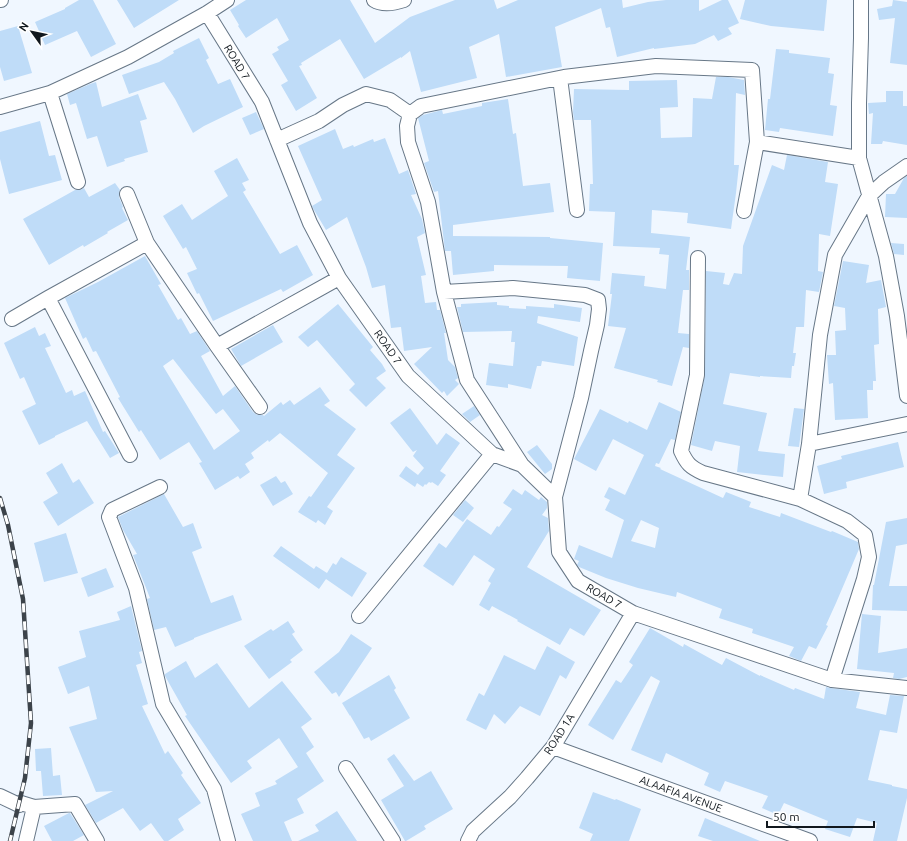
<svg xmlns="http://www.w3.org/2000/svg" width="907" height="841" font-family="Ubuntu,sans-serif">
<style>
.building{fill:#bfdcf8;fill-rule:evenodd}
.lines{fill:none;stroke-linecap:round;stroke-linejoin:round}
.minor-casing{stroke:#677787;stroke-width:16}
.minor{stroke:#fff;stroke-width:14}
.rail-casing{stroke:#3c434a;stroke-width:4.5}
.rail{stroke:#fff;stroke-width:3;stroke-dasharray:9;stroke-linecap:butt}
.labels{text-anchor:middle;dominant-baseline:central;stroke-width:3.5;stroke-linejoin:round;paint-order:stroke}
.street-label{font-size:11px;fill:#11181e;stroke:#fff}
</style>
<rect width="100%" height="100%" fill="#f0f7ff"/>
<path class="building" d="M79,0H93L116,44L91,57L77,31L45,45L35,22L65,9V8Z
M117,0H179L134,28Z
M246,0H350L375,43L410,17L455,0H494L497,9L518,0H622L623,8L648,2L666,0H699V11L722,0H728L739,23L728,28L732,34L718,41L714,35L695,44L654,49V48L617,57L610,27L606,28L601,8L555,27L562,67L506,77L499,34L469,47L477,78L421,92L410,51L401,58V57L364,79L340,39L301,63L302,65L299,66L317,98L296,111L281,85L288,81L272,54L279,50L277,47L289,40L277,18L246,38L238,26L239,25L230,10Z
M745,0H827L824,31L771,26L740,19Z
M893,0L907,2V65L890,63L895,18L879,20L877,9L892,6Z
M18,26L32,73L4,81L0,67V31Z
M199,38L209,58L206,60L218,84L230,79L243,107L204,126L193,133L175,99L164,82L129,94L122,75L159,62L174,53L173,51Z
M776,49L789,50V53L830,58L828,73L834,74L830,105L837,106L833,136L780,128L779,132L765,130L768,99H770Z
M716,77H728L744,80L745,95L736,93L734,165H739L736,193L731,229L687,223L688,213L652,210L651,233L690,237L686,270H689V290H683L678,333L689,334V348L683,347L672,386L657,382L658,380L614,368L626,328L608,326L612,294H610L612,273L645,276L644,286L666,289L669,255L659,254L660,248L613,246L615,212L589,211L590,184H593L591,120H574L573,112L574,89L629,90V81L677,80L678,107L660,108L661,138L692,137L693,98L712,99Z
M96,82L102,107L138,94L147,119L140,121L148,152L124,159L125,161L107,167L97,136L87,139L76,103L70,105L67,94L90,84Z
M886,91H903V106H907V145L883,141L882,144H871L873,113L869,114L868,103L886,102Z
M508,99L513,134L516,133L523,186L550,183L554,212L453,225V236L550,237V238L603,243L600,281L567,278L568,266L494,265V271L453,275L451,251H445L438,191L434,192L424,163L429,161L418,118L423,115L442,110L443,114L482,106V103Z
M256,112L264,129L250,135L242,118Z
M40,121L49,156L55,155L62,180L9,194L0,159V132Z
M335,129L343,149L353,145L354,147L373,139L374,142L385,138L399,174L408,170L416,194L411,195L422,219L425,233L417,237L426,275L421,276L425,303L436,302L437,310H440L446,333H444L448,360L455,367L458,378L455,380L459,384L447,396L444,391L442,393L414,364L432,347L404,351L401,327L391,328L385,285L372,288L366,267L347,217L326,230L314,210L312,206L322,200L298,146Z
M787,155L828,162L825,182L838,184L830,236L819,234L818,271L823,272L819,292L806,290L804,327H796L793,353H796L794,366H792L791,378L760,376V377L730,373L723,404L767,413L758,451L785,454L783,477L737,472L740,446L715,441L712,451L691,445L705,375L706,271L725,273L723,284L729,285L734,273L742,274L743,246L772,165L784,170Z
M237,158L249,180L242,183L246,190L243,192L280,254L297,245L313,275L283,292L281,289L213,321L199,293L197,294L187,273L197,269L186,247L183,249L163,216L182,204L192,220L228,196L214,171Z
M907,176V218L885,217L886,194H895L904,178Z
M115,183L120,190L119,193V197L123,207L122,208L128,220L107,232L108,233L84,247L83,245L49,265L23,219L75,190H80L84,188L89,197Z
M891,243L904,244V255L894,254Z
M145,256L161,284L158,285L178,320L181,318L190,334L197,331L210,351L201,356L223,396L235,386L253,412L257,415H263L264,416L281,402L283,405L290,400L294,405L320,387L330,401L324,405L356,429L337,455L355,468L327,507L333,511L325,525L318,520L316,523L298,512L309,496L311,497L328,473L280,433L269,442L268,440L251,453L254,458L245,464L250,472L240,479L238,476L215,490L199,463L202,462L189,442L160,460L141,430L139,432L118,398L120,397L96,351L93,352L86,337L83,339L65,298L98,282ZM173,359L216,414L223,409L240,431L214,450L163,366Z
M843,261L869,265L866,283L881,280L886,307L878,309L879,344L874,345L876,381H873V390H867L868,418L835,420L833,383L829,384L827,355H836L835,331L846,330L845,308L834,306Z
M497,302V305L509,306V308L526,309V306L554,308V304L582,308L580,322L538,316L537,323L578,337L574,366L542,361L541,366H537L531,389L508,384V388L486,385L489,363L513,366L515,342H511L512,331L463,332L457,307H461V304Z
M338,304L373,347L370,350L382,364L386,371L376,378L386,388L366,407L349,390L355,384L317,340L308,347L298,337Z
M273,325L283,342L241,366L231,349Z
M35,327L39,336L45,333L51,346L45,348L66,393L72,390L74,396L85,391L103,432L105,431L119,453L110,458L87,421L55,436V437L39,445L22,411L36,404L24,377L20,379L4,343Z
M659,402L681,412L675,440L671,439L659,464L656,463L655,466L661,468L660,469L723,498L726,492L751,502L749,507L780,517L781,513L831,532L832,531L858,542L859,549L836,603L826,625L828,626L816,649L809,646L801,661L789,656L794,647L752,633L753,629L719,618L722,609L677,592L676,597L638,588L606,578L579,567L577,565L579,561L574,559L579,545L612,558L624,520L605,510L610,500L604,497L609,487L625,495L644,455L613,439L596,471L574,459L600,409L628,423L629,421L647,430ZM641,520L659,528L655,548L631,541Z
M474,406L480,415L470,422L462,414Z
M410,408L437,445L446,433L460,443L440,471L446,475L438,486L432,482L431,483L429,482L426,485L425,484L423,487L417,483L415,487L399,476L406,466L418,475L424,468L413,456L417,450L413,452L390,423Z
M794,408L804,409L799,447L788,446Z
M898,442L904,467L846,482L847,488L824,494L817,466L842,459L841,456Z
M537,445L552,464V469L545,474L527,452Z
M62,463L73,483L79,479L94,503L58,526L43,502L58,493L46,473Z
M276,476L281,483L285,481L293,494L273,506L260,485Z
M513,489L522,495L525,490L539,500L541,497L547,502V508L542,515L548,518L549,531L527,567L601,610L584,636L570,628L560,645L517,621L518,620L492,606L489,611L479,605L491,583L488,581L495,569L474,555L453,586L423,566L439,543L446,548L467,519L491,535L497,526L499,527L512,509L503,503Z
M164,494L183,527L193,523L202,548L192,552L211,603L233,595L242,620L194,638V639L175,647L166,627L154,630L147,599L150,598L133,555L137,554L123,530L118,517Z
M465,500L474,508L463,522L453,515Z
M907,518V544L896,546L889,586H907V611L872,610L873,585H874L886,522Z
M66,533L78,573L44,582L34,543Z
M281,546L314,569L316,566L327,573L333,563L336,565L341,557L367,573L352,597L326,579L319,589L273,556Z
M106,568L114,587L88,597L81,578Z
M131,606L142,651L139,652L142,663L136,665L148,704L142,706L165,754L168,751L183,773L181,775L201,803L178,819L184,830L168,841H164L151,823L140,831L123,808L96,823L85,805L113,791L96,792L69,727L97,719L89,686L68,694L58,667L86,657L79,631L120,620L117,612Z
M862,614L881,616L878,653L907,648V677L899,679L893,678L894,673L857,669Z
M288,621L295,632L292,634L303,650L290,660L292,662L269,679L244,646L271,629L273,631Z
M650,628L683,647L684,644L722,665L726,658L760,676V675L794,690L795,688L824,699L826,687L831,688L860,692L856,708L886,715L890,695L904,696L897,733L880,730L868,780L892,785V786L907,789V798L897,841H873L877,823L857,818L850,837L825,829L828,821L784,803L778,815L762,808L768,796L725,781L720,792L704,785L709,773L666,753L662,763L631,750L660,681L651,676L613,740L588,725L616,680L621,683L633,665L629,662Z
M351,634L372,648L339,697L336,692L332,694L314,672L339,652Z
M547,646L575,662L566,679L560,675L540,716L520,706L505,724L494,714L486,730L466,720L479,693L484,696L504,655L535,670Z
M186,661L195,678L217,663L249,708L282,681L294,696L312,719L301,727L314,747L306,753L324,781L297,799L304,813L284,822L292,841H253L241,814L260,806L255,793L277,784L275,781L298,767L279,738L247,761L252,768L231,783L185,716L187,715L165,676V674Z
M389,675L396,688L394,690L410,718L371,741L369,737L364,739L350,715V716L342,703Z
M51,748L53,776L60,775L62,795L43,796L41,771H36L35,749Z
M394,754L414,781L431,771L453,809L424,826L426,829L406,841H405L381,800L404,786L387,759Z
M593,792L615,800L616,799L641,809L629,841H590L593,834L579,828Z
M337,811L357,841H298L319,831L315,825Z
M69,813H70L84,835L73,841H52L44,826Z
M705,818L760,841H713L698,836Z"/>
<g class="lines">
<defs>
<path id="minor" d="M0,0H1
M374,0C382,5 395,3 404,0
M861,0V38L859,103V158L886,256L897,316L907,396
M207,13L262,102L310,223L339,278L408,376L492,454L522,465L555,497L559,552L578,581L633,613L832,680L907,688
M560,78L577,210
M50,93L78,182
M0,107L50,93L128,57L207,13L227,0
M277,140L319,121L343,105L366,94L390,100L410,114
M757,142L859,158
M127,194L147,243L217,346L260,407
M698,258L697,375L681,451C687,464 690,467 703,473L800,499L847,521L865,535L869,557L864,579L832,680
M444,292L513,288L585,295L598,300L599,309L597,325L591,351L581,398L555,497
M48,298L130,455
M12,319L48,298L147,243
M217,346L339,278
M809,444L907,424
M522,465L467,380L444,292L428,202L408,142L407,126L410,114L421,106L564,77L656,66L752,70L757,142L744,211
M160,487L112,510L109,517L136,588L163,704L214,789L228,841
M800,499L809,444L820,335L835,255L869,196L884,182L907,166
M359,616L492,454
M553,747L810,841
M346,768L393,841
M0,796L19,805L21,803L34,807L75,804L97,841
M26,841L34,807
M468,841L473,831L510,797L527,778L553,747L633,613"/>
</defs>
<use href="#minor" class="minor-casing"/>
<use href="#minor" class="minor"/>
<defs>
<path id="rail" d="M0,498L8,525L23,599L31,723L25,778L10,841"/>
</defs>
<use href="#rail" class="rail-casing"/>
<use href="#rail" class="rail"/>
</g>
<g class="labels">
<g class="street-label">
<text transform="translate(237 62) rotate(59)">ROAD 7</text>
<text transform="translate(388 347) rotate(55)">ROAD 7</text>
<text transform="translate(604 596) rotate(30)">ROAD 7</text>
<text transform="translate(559 734) rotate(-57)">ROAD 1A</text>
<text transform="translate(681 794) rotate(20)">ALAAFIA AVENUE</text>
</g>
</g>
<g transform="translate(32 32) rotate(303)" stroke="#ffffff" stroke-width="3" paint-order="stroke">
<path d="M0-3L7 15L0 10L-7 15Z" fill="#11181e"/>
<text y="-6" font-size="11" font-weight="bold" text-anchor="middle" fill="#11181e">N</text>
</g>
<path d="M767 821v6h107v-6" fill="none" stroke="#11181e" stroke-width="2"/>
<text x="773" y="821" font-size="12" fill="#11181e" stroke="#ffffff" stroke-width="3" paint-order="stroke">50 m</text>
</svg>
